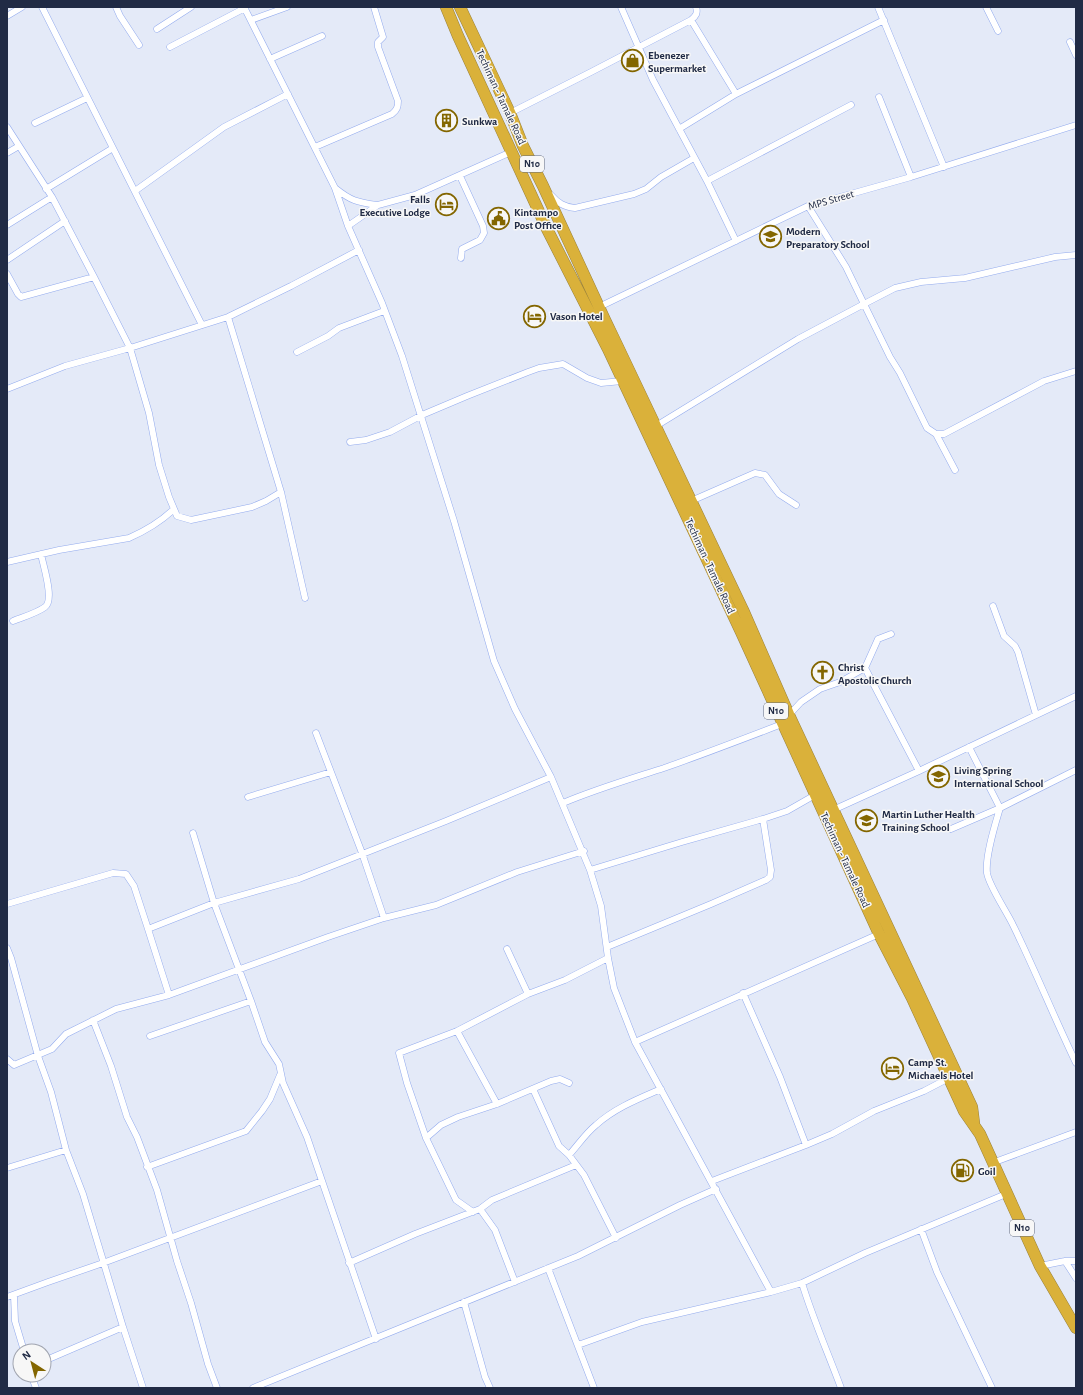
<svg xmlns="http://www.w3.org/2000/svg" width="1083" height="1395" font-family="'Alegreya Sans',sans-serif">
<style>
.lines{fill:none;stroke-linecap:round;stroke-linejoin:round}
.street-casing{stroke:#93abee;stroke-width:7}
.highway-casing{stroke:#99823e;stroke-width:12}
.street{stroke:#fff;stroke-width:6}
.highway{stroke:#dab13a;stroke-width:11}
.labels{text-anchor:middle;dominant-baseline:central;stroke-width:3;stroke-linejoin:round;paint-order:stroke}
.shield{fill:#f7f7f7;stroke:#61687a;stroke-width:1}
.shield-label{font-size:10px;font-weight:bold;fill:#212b45}
.poi-label{font-size:11px;font-weight:bold;fill:#212b45;stroke:#f7f7f7;text-anchor:start}
.street-label{font-size:11px;fill:#212b45;stroke:#f7f7f7}
</style>
<rect width="100%" height="100%" fill="#e4eaf8"/>
<g class="lines">
<defs>
<path id="street" d="M42,7L202,325
M116,7L120,16L139,45
M244,7L335,188L348,226L382,303L402,356L454,521L494,661L515,709L551,777L590,870L601,906L608,958L614,988L635,1042L771,1292
M621,7L653,80L707,181L736,241
M878,7L944,167
M986,7L998,31
M7,16L22,7
M251,20L287,7
M691,20L736,94
M157,29L191,7
M1070,42L1076,55
M170,47L245,8
M270,59L322,36
M879,97L911,177
M510,113L591,72L691,20C696,16 698,13 696,7
M35,123L87,98
M7,127L52,197L94,277L130,348L149,413L159,465L169,497L177,516L191,520L252,507L266,501L281,492
M679,129L736,94L884,20
M315,147L392,114C397,110 398,107 398,101L378,47V42L383,37L374,7
M7,153L19,146
M460,176L483,226L484,233L480,240L462,249L461,258
M707,181L851,105
M335,188C351,201 357,202 377,205
M46,189L113,148
M135,191L224,127L288,94
M551,195C558,203 564,207 575,208L634,194L646,189L661,177L694,158
M7,225L52,197
M348,226L378,205L415,195L511,152
M1076,255L1055,257L965,278L921,282L895,288L864,304L890,357L900,373L927,428L936,434H944L1044,381L1076,371
M7,260L65,221
M7,274L18,294L21,297L94,277
M599,307L808,206L911,177L1076,125
M228,317L281,492L305,598
M297,352L328,336L339,328L384,311
M7,389L65,366L130,348L228,317L291,286L359,250
M656,426L798,339L864,304L846,267L808,206
M936,434L955,470
M350,442L366,440L390,432L422,415L467,396L528,372L539,368L563,364L587,378L601,383L622,381
M691,501L755,473L765,475L779,494L796,505
M7,562L59,550L129,538C145,531 160,522 173,510
M993,606L1004,636L1015,646L1018,652L1036,715
M13,621C23,617 37,613 45,607C55,600 43,565 41,554
M865,668L919,771
M789,715L801,702L820,689L840,682L865,668L878,639L891,634
M316,733L362,853L384,918
M969,747L1000,808C995,825 985,856 987,873C989,886 1007,912 1013,925C1035,970 1054,1017 1076,1063
M248,797L331,772
M563,803C596,789 630,779 664,768C704,754 743,739 782,724
M833,810L919,771L1076,696
M951,829L1000,808L1076,770
M193,833L214,903L251,1001L265,1042L279,1064L283,1083L307,1137L376,1339
M590,870L682,842L763,819L787,811L815,795
M7,904L113,873L126,874L134,886L148,929
M607,947L711,904L766,880L770,877L771,870L763,819
M7,948L11,958L38,1056L51,1092L66,1150L83,1194L123,1327L143,1388
M507,949L528,994
M743,993L780,1077L806,1145
M169,995L148,929L214,903L299,879L446,821L551,777
M93,1020L111,1066L127,1117L137,1137L157,1190L177,1261L191,1303L208,1364L217,1388
M457,1031L497,1104
M150,1036L251,1001
M635,1042L879,934
M7,1059L14,1065L52,1049L66,1034L116,1009L169,995L328,937L384,918L436,905L517,872L584,851
M533,1089L559,1146L569,1155L584,1175L616,1238
M426,1138L441,1125L458,1117L497,1104L551,1081L560,1079L569,1083
M569,1155C578,1145 586,1133 596,1125C615,1108 638,1099 661,1089
M992,1163L1076,1132
M147,1167L246,1131L262,1111L270,1099L280,1075
M7,1168L66,1150
M712,1181L806,1145L832,1134L874,1111L924,1091L949,1078
M480,1209L495,1230L515,1282
M473,1212L456,1200L426,1138L407,1083L399,1053L457,1031L528,994L565,980L608,958
M921,1229L937,1272L992,1388
M1065,1261L1076,1278
M349,1263L415,1234L480,1209L492,1200L576,1165
M1040,1266L1065,1261H1076
M548,1268L594,1388
M802,1283C813,1319 828,1353 841,1388
M14,1295L15,1321L24,1351
M7,1297L48,1282L103,1263L322,1181
M464,1302L485,1377L490,1388
M578,1345L642,1322L771,1292L802,1283L865,1253L1006,1194
M44,1361L123,1327
M31,1375L36,1388
M253,1388L578,1256L680,1205L716,1189"/>
<path id="highway" d="M446,7L458,36L547,229L608,349L741,632L879,934L912,998L964,1111L980,1134L1040,1266L1076,1328
M460,7L510,113L523,146L543,186L605,320L617,345L743,610L789,715L972,1107L974,1123"/>
</defs>
<use href="#street" class="street-casing"/>
<use href="#highway" class="highway-casing"/>
<use href="#street" class="street"/>
<use href="#highway" class="highway"/>
</g>
<defs>
<symbol id="shop-ring" viewBox="-11 -11 22 22"><circle r="9.5" fill="#f7f7f7" stroke="#836600" stroke-width="1.5"/><path d="M-5-2.5h2.3a2.7 3.5 0 0 1 5.4 0H5L5.5 6h-11ZM-1.5-2.5h3a1.5 2.3 0 0 0-3 0Z" fill="#836600"/></symbol>
<symbol id="building-ring" viewBox="-11 -11 22 22"><circle r="9.5" fill="#f7f7f7" stroke="#836600" stroke-width="1.5"/><path d="M-4-6H4V6H1V3H-1V6H-4ZM-2.5-4.3h1.7v1.8h-1.7ZM.8-4.3h1.7v1.8H.8ZM-2.5-1h1.7V.8h-1.7ZM.8-1h1.7V.8H.8Z" fill="#836600"/></symbol>
<symbol id="hotel-ring" viewBox="-11 -11 22 22"><circle r="9.5" fill="#f7f7f7" stroke="#836600" stroke-width="1.5"/><path d="M-6-4.5h1.5V1H6V5H4.5V3h-9V5H-6ZM-4 0a1.8 1.8 0 1 1 3.6 0ZM.5 0V-2.5h3Q6-2.5 6 0Z" fill="#836600"/></symbol>
<symbol id="civic-ring" viewBox="-11 -11 22 22"><circle r="9.5" fill="#f7f7f7" stroke="#836600" stroke-width="1.5"/><path d="M-.6-6.5H3V-4.5H.6V-3L4-1V1h2V6H-6V1h2V-1L-.6-3ZM-1.2 2.5V6h2.4V2.5Z" fill="#836600"/></symbol>
<symbol id="school-ring" viewBox="-11 -11 22 22"><circle r="9.5" fill="#f7f7f7" stroke="#836600" stroke-width="1.5"/><path d="M0-5L7-2L0 1L-7-2ZM-4 1L0 2.5L4 1V4Q0 6-4 4Z" fill="#836600"/></symbol>
<symbol id="church-ring" viewBox="-11 -11 22 22"><circle r="9.5" fill="#f7f7f7" stroke="#836600" stroke-width="1.5"/><path d="M-1.2-6h2.4v3.5h3.3v2.4h-3.3V6h-2.4V-.1h-3.3v-2.4h3.3Z" fill="#836600"/></symbol>
<symbol id="fuel-ring" viewBox="-11 -11 22 22"><circle r="9.5" fill="#f7f7f7" stroke="#836600" stroke-width="1.5"/><path d="M-5.5-6h7V0h2V4h1.3V-2.5L3-4.5l.8-.8L6-3V5H2.5V1h-1V6h-7ZM-4.2-4.7v3.2H.2V-4.7Z" fill="#836600"/></symbol>
</defs>
<g fill-rule="evenodd">
<use href="#shop-ring" x="620" y="48" width="25" height="25"/>
<use href="#building-ring" x="434" y="108" width="25" height="25"/>
<use href="#hotel-ring" x="434" y="192" width="25" height="25"/>
<use href="#civic-ring" x="486" y="206" width="25" height="25"/>
<use href="#school-ring" x="758" y="224" width="25" height="25"/>
<use href="#hotel-ring" x="522" y="304" width="25" height="25"/>
<use href="#church-ring" x="810" y="660" width="25" height="25"/>
<use href="#school-ring" x="926" y="764" width="25" height="25"/>
<use href="#school-ring" x="854" y="808" width="25" height="25"/>
<use href="#hotel-ring" x="880" y="1056" width="25" height="25"/>
<use href="#fuel-ring" x="950" y="1158" width="25" height="25"/>
</g>
<g class="labels">
<g class="shield">
<rect x="520" y="156" width="24" height="16" rx="3"/>
<rect x="764" y="703" width="24" height="16" rx="3"/>
<rect x="1010" y="1220" width="24" height="16" rx="3"/>
</g>
<g class="shield-label">
<text x="532" y="164">N10</text>
<text x="776" y="711">N10</text>
<text x="1022" y="1228">N10</text>
</g>
<g class="poi-label">
<text x="648" y="55">Ebenezer<tspan x="648" dy="13">Supermarket</tspan></text>
<text x="462" y="121">Sunkwa</text>
<text x="430" y="199" text-anchor="end">Falls<tspan x="430" dy="13">Executive Lodge</tspan></text>
<text x="514" y="212">Kintampo<tspan x="514" dy="13">Post Office</tspan></text>
<text x="786" y="231">Modern<tspan x="786" dy="13">Preparatory School</tspan></text>
<text x="550" y="316">Vason Hotel</text>
<text x="838" y="667">Christ<tspan x="838" dy="13">Apostolic Church</tspan></text>
<text x="954" y="770">Living Spring<tspan x="954" dy="13">International School</tspan></text>
<text x="882" y="814">Martin Luther Health<tspan x="882" dy="13">Training School</tspan></text>
<text x="908" y="1062">Camp St.<tspan x="908" dy="13">Michaels Hotel</tspan></text>
<text x="978" y="1171">Goil</text>
</g>
<g class="street-label">
<text transform="translate(501 97) rotate(65)">Techiman - Tamale Road</text>
<text transform="translate(831 200) rotate(-16)">MPS Street</text>
<text transform="translate(710 566) rotate(65)">Techiman - Tamale Road</text>
<text transform="translate(845 860) rotate(65)">Techiman - Tamale Road</text>
</g>
</g>
<rect width="1083" height="1395" fill="none" stroke="#212b45" stroke-width="16"/>
<g transform="translate(32 1363) rotate(324)"><circle r="19" fill="#f7f7f7" stroke="#a1a5b0"/>
<path d="M0-3L7 15L0 10L-7 15Z" fill="#836600"/>
<text y="-6" font-size="11" font-weight="bold" text-anchor="middle" fill="#212b45">N</text>
</g>
</svg>
